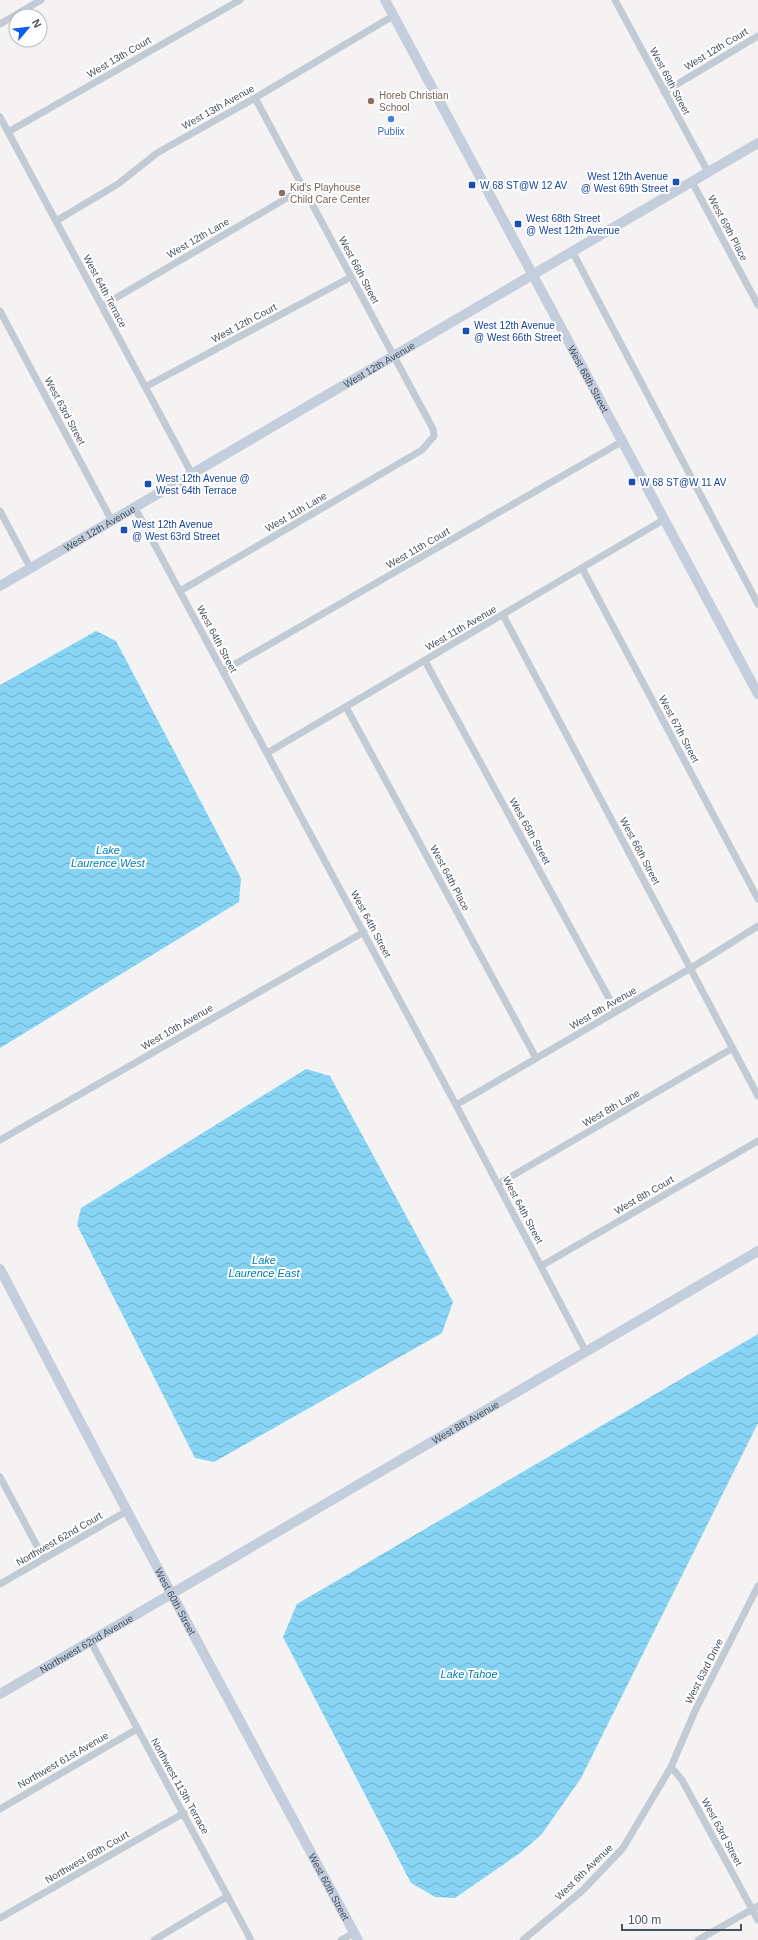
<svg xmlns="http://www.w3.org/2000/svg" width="758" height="1940" font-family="Helvetica,sans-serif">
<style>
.water{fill:url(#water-waves)}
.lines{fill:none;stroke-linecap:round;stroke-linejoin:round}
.street{stroke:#c2cbd4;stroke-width:7}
.secondary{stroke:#c3cddc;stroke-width:10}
.education-dot{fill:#8d6e63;stroke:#fff;stroke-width:1.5}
.shop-dot{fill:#3f7fe0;stroke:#fff;stroke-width:1.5}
.transit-dot{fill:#1a4fb4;stroke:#fff;stroke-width:1.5}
.labels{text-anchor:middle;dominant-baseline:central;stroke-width:4;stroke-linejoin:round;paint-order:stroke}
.street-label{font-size:10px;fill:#485362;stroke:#fff}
.education-label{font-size:10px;fill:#785e54;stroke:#fff;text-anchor:start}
.shop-label{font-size:10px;fill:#366cbe;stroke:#fff}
.transit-label{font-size:10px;fill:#164399;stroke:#fff;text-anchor:start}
.water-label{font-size:11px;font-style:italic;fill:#017eb3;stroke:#fff}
</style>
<defs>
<pattern id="water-waves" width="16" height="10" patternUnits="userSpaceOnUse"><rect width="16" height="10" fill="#88d4f5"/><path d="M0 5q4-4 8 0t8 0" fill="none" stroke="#71afca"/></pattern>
</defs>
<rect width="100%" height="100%" fill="#f4f2f2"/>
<path class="water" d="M96,631L116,641L241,878L239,902L0,1048V685Z
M306,1069L330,1076L453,1302L442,1333L214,1462L195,1458L77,1225L81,1208Z
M758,1334V1423L581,1778L542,1834L520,1853L455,1898L435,1897L411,1883L283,1637L297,1604Z"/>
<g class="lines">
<path class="street" d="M615,0L708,172
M0,24L41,0
M664,92L758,36
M0,117L192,474
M8,132L240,0
M692,182L758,305
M56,221L118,184L157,153L255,98L393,16
M572,251L758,604
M102,306L304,188
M0,311L112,521
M145,387L351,277
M135,508L456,1105L586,1352
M0,511L31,569
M582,568L758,899
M180,591L422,450L434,436L433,429L255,98
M503,615L758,1096
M425,661L616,1011
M223,671L623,441
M346,707L536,1058
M267,753L665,519
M456,1105L691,968L758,926
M0,1140L364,932
M498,1184L733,1048
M541,1266L758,1141
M0,1477L44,1559
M0,1584L127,1511
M91,1642L251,1940
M671,1767L682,1780L758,1920
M0,1809L137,1729
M0,1918L184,1813
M154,1940L228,1896
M341,1940L354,1933
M523,1940L583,1890L623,1848L671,1767L695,1711L758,1586
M698,1940L758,1906"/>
<g class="secondary">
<path id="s1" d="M385,0L758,694"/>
<path id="s2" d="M0,586L758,143"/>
<path id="s3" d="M0,1269L127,1511L358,1940"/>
<path id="s4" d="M0,1694L758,1251"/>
</g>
</g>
<g class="education-dot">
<circle cx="371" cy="101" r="4"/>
<circle cx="282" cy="193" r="4"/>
</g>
<circle class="shop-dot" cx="391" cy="119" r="4"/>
<g class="transit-dot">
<rect x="672" y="178" width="8" height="8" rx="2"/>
<rect x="468" y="181" width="8" height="8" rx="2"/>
<rect x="514" y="220" width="8" height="8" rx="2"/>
<rect x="462" y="327" width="8" height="8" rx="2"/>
<rect x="628" y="478" width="8" height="8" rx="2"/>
<rect x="144" y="480" width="8" height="8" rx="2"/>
<rect x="120" y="526" width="8" height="8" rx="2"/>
</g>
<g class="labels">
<g class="street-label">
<text transform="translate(716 49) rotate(-31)">West 12th Court</text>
<text transform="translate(119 57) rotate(-30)">West 13th Court</text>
<text transform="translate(670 81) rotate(62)">West 69th Street</text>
<text transform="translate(218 107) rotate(-29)">West 13th Avenue</text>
<text transform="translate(728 228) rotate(62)">West 69th Place</text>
<text transform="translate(198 238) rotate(-30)">West 12th Lane</text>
<text transform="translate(359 270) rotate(62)">West 66th Street</text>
<text transform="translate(105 291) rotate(62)">West 64th Terrace</text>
<text transform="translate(244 323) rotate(-28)">West 12th Court</text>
<text stroke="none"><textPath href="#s2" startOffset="439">West 12th Avenue</textPath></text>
<text stroke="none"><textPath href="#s1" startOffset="430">West 68th Street</textPath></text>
<text transform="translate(65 411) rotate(62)">West 63rd Street</text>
<text transform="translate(296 512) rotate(-30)">West 11th Lane</text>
<text stroke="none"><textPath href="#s2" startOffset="115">West 12th Avenue</textPath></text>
<text transform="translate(418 548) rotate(-30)">West 11th Court</text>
<text transform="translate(461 628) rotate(-30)">West 11th Avenue</text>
<text transform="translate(217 639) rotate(62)">West 64th Street</text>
<text transform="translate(679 729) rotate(62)">West 67th Street</text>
<text transform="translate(530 831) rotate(61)">West 65th Street</text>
<text transform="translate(640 851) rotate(62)">West 66th Street</text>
<text transform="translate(450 878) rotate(62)">West 64th Place</text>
<text transform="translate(371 924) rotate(62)">West 64th Street</text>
<text transform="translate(603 1008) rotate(-30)">West 9th Avenue</text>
<text transform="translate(177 1027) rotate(-30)">West 10th Avenue</text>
<text transform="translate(611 1108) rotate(-30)">West 8th Lane</text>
<text transform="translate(644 1195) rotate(-30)">West 8th Court</text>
<text transform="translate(523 1210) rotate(62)">West 64th Street</text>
<text stroke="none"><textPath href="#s4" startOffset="539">West 8th Avenue</textPath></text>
<text transform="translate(59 1539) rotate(-30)">Northwest 62nd Court</text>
<text stroke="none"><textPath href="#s3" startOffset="376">West 60th Street</textPath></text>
<text stroke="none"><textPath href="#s4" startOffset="100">Northwest 62nd Avenue</textPath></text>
<text transform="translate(704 1671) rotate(-63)">West 63rd Drive</text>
<text transform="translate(63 1760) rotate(-30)">Northwest 61st Avenue</text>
<text transform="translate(180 1786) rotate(61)">Northwest 113th Terrace</text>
<text transform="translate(722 1832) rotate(62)">West 63rd Street</text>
<text transform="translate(87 1857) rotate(-30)">Northwest 60th Court</text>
<text transform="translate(584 1872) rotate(-44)">West 6th Avenue</text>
<text stroke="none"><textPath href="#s3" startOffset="700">West 60th Street</textPath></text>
</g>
<g class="education-label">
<text x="379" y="95">Horeb Christian<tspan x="379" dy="12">School</tspan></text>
<text x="290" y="187">Kid's Playhouse<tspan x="290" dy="12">Child Care Center</tspan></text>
</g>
<g class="shop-label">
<text x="391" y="131">Publix</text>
</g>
<g class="transit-label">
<text x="668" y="176" text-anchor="end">West 12th Avenue<tspan x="668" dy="12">@ West 69th Street</tspan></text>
<text x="480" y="185">W 68 ST@W 12 AV</text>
<text x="526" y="218">West 68th Street<tspan x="526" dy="12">@ West 12th Avenue</tspan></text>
<text x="474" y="325">West 12th Avenue<tspan x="474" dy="12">@ West 66th Street</tspan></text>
<text x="156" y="478">West 12th Avenue @<tspan x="156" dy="12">West 64th Terrace</tspan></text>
<text x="640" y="482">W 68 ST@W 11 AV</text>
<text x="132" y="524">West 12th Avenue<tspan x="132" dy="12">@ West 63rd Street</tspan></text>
</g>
<g class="water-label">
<text x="108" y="850">Lake<tspan x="108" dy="13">Laurence West</tspan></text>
<text x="264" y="1260">Lake<tspan x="264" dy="13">Laurence East</tspan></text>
<text x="469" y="1674">Lake Tahoe</text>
</g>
</g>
<g transform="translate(28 28) rotate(62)"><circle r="19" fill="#ffffff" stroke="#b6bac0"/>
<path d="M0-3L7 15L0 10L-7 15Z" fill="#0a5cf7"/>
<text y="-6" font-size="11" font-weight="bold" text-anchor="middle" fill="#485362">N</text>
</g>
<path d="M622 1924v6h119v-6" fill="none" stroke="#485362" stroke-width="2"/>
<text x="628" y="1924" font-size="12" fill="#485362" stroke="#ffffff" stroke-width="3" paint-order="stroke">100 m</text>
</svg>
